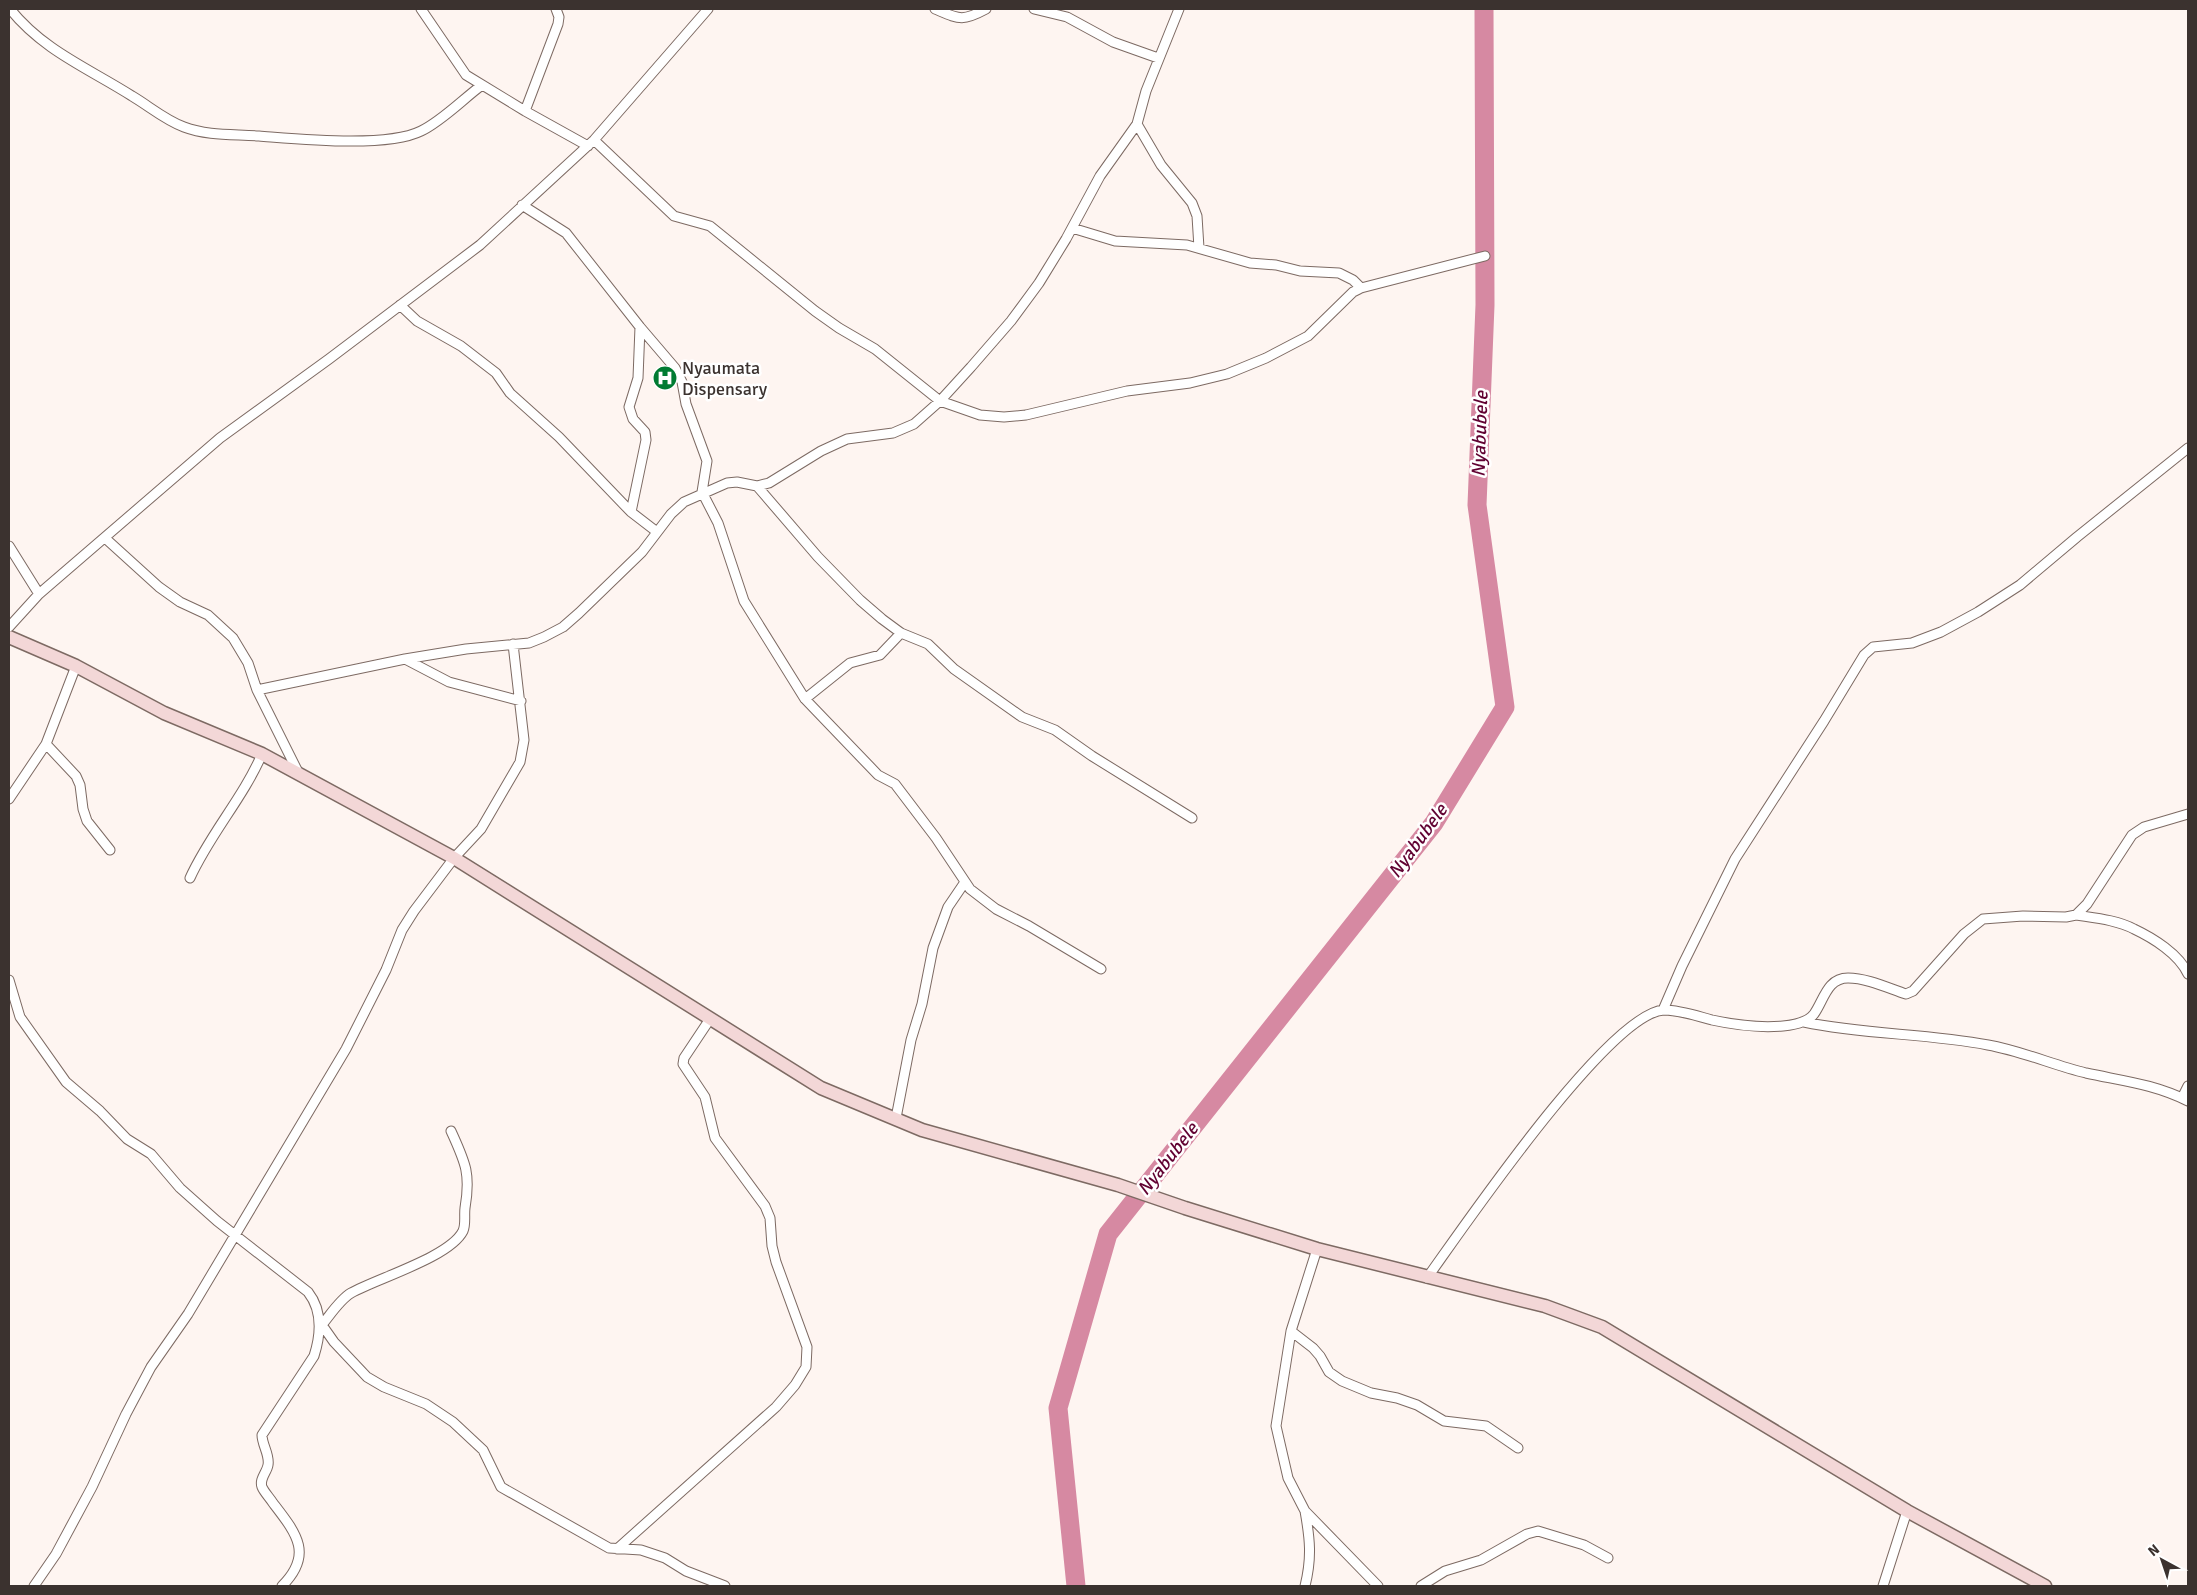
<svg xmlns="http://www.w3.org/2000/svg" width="2197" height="1595" font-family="Signika,sans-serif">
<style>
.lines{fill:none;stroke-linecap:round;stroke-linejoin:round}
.river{stroke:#d689a2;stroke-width:19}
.street-casing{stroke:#7d6a63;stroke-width:11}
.secondary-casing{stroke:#7d6a63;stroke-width:15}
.street{stroke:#fff;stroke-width:9}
.secondary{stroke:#f3d7d7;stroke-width:12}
.labels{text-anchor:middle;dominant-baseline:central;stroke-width:5;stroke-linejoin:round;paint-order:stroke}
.poi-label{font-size:18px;fill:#3b322f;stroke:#fff;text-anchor:start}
.water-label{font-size:19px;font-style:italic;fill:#610232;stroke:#fff}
</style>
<rect width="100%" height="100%" fill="#fef5f1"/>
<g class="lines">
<path class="river" d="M1076,1586L1058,1408L1108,1234L1434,823L1505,707L1477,505L1485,305L1484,9"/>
<defs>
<path id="street" d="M10,9C44,51 88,68 132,96C149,106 165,120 184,127C208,136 234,134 259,136C299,139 387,148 421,131C442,121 463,99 482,85
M421,9L466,75L525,111L588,146
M935,9C959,19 962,22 986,9
M1034,9L1067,17L1113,42L1158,58
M525,111L558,24L559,17L556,9
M1137,124L1161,165L1192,203L1197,216L1199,248
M594,140L674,216L710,226L815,311L839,328L875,349L940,401L980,415L1004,417L1026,415L1127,391L1190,383L1227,374L1266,358L1308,336L1353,292L1361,288L1485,256
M522,205L566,233L640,327L675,368L682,382L686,404L707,461L702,492L718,523L744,601L805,699L878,775L895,784L936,838L970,889L996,909L1029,926L1101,969
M1072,228L1115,241L1187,245L1250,263L1276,265L1300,271L1339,273L1353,280L1361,288
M400,305L417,321L461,346L496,373L510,393L559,437L631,512L657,532
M757,486L818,557L860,600L882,619L901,633L928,644L954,669L1022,717L1055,730L1092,756L1192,818
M631,512L646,440L645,432L633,419L629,407L638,378L640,327
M105,538L159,587L180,602L208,615L233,638L248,663L257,690L299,774
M9,546L39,594
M9,627L39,594L220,438L329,359L480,245L594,140L708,9
M405,659L449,682L521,701
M257,690L405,659L466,649L529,643L544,637L563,627L579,613L642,552L671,514L684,502L727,483L737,482L757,486L769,483L821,451L847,439L893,433L914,424L940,401L971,367L1011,321L1039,283L1066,239L1100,176L1137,124L1146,91L1179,9
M805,699L850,663L880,655L901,633
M46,744L76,776L80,785L83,809L87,821L110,850
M9,799L46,744L76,666
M190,878C210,834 243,798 262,754
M2076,915C2095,918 2117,920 2134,929C2153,938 2179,954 2188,974
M9,980L20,1017L66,1082L100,1111L127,1139L151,1154L180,1188L217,1221L308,1292C323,1311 321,1334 314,1356L262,1435C262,1445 270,1455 268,1465C267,1472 259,1479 262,1487C264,1492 270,1498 273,1503C296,1533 314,1554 282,1586
M1663,1010L1682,966L1735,859L1824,721L1864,655L1873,647L1912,643L1941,632L1978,612L2020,585L2077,537L2188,448
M1804,1022C1865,1035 1927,1033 1988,1045C2022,1051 2053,1065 2086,1073C2123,1081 2154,1084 2188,1101
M2188,1086L2184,1094L2188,1099
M896,1118L911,1040L922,1004L933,948L948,907L965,882
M1317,1249L1291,1331L1276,1426L1288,1478L1305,1511L1378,1586
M1427,1278C1463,1228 1609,1013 1664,1010C1680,1010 1697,1016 1712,1020C1735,1025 1760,1028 1783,1026C1793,1025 1808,1022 1814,1014C1824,1000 1827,978 1848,978C1867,978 1888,988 1906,994L1913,991L1964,934L1983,919L2023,916L2066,917L2076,915L2087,904L2132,835L2144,827L2188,814
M322,1325L334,1342L367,1377L384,1387L426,1404L453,1422L483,1450L501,1487L609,1548L641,1550L665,1558L686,1571L725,1586
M320,1327C329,1317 339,1300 351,1293C378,1278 450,1257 463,1231C466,1224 464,1215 465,1208C471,1173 465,1162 451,1131
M1291,1331L1313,1348L1320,1356L1329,1372L1342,1381L1371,1393L1397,1398L1417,1405L1444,1421L1486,1426L1518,1448
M1305,1511C1310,1539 1312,1558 1305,1586
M617,1549L776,1407L795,1385L806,1367L807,1347L776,1262L772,1246L770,1218L765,1206L715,1138L705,1097L683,1064L684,1058L710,1019
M34,1586L56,1554L92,1487L126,1414L151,1367L188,1314L346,1049L386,970L402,930L414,911L454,858L481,829L520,762L524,740L513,644
M1421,1586L1445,1571L1481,1560L1527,1534L1538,1531L1584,1545L1608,1558
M1883,1586L1907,1511"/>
<path id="secondary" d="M9,637L76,666L164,713L262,754L454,858L821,1088L922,1130L1118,1185L1185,1208L1317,1249L1545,1306L1602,1327L1907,1511L2045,1586"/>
</defs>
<use href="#street" class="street-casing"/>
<use href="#secondary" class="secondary-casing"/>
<use href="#street" class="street"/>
<use href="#secondary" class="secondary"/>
</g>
<defs>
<symbol id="hospital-disc" viewBox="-11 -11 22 22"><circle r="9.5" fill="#007b32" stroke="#fff"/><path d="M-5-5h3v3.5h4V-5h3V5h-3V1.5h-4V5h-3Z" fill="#fff"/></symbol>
</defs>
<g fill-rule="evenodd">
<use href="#hospital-disc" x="651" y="364" width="28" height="28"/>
</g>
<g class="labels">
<g class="poi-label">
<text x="682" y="368">Nyaumata<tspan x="682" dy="21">Dispensary</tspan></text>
</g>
<g class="water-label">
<text transform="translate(1480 434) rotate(-88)">Nyabubele</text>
<text transform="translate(1418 841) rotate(-54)">Nyabubele</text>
<text transform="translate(1168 1159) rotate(-52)">Nyabubele</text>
</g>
</g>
<rect width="2197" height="1595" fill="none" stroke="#3b322f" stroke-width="20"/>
<g transform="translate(2162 1560) rotate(320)" stroke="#ffffff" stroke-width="4" paint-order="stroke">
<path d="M0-4L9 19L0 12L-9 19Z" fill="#3b322f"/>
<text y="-8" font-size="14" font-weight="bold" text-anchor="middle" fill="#3b322f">N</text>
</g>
</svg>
